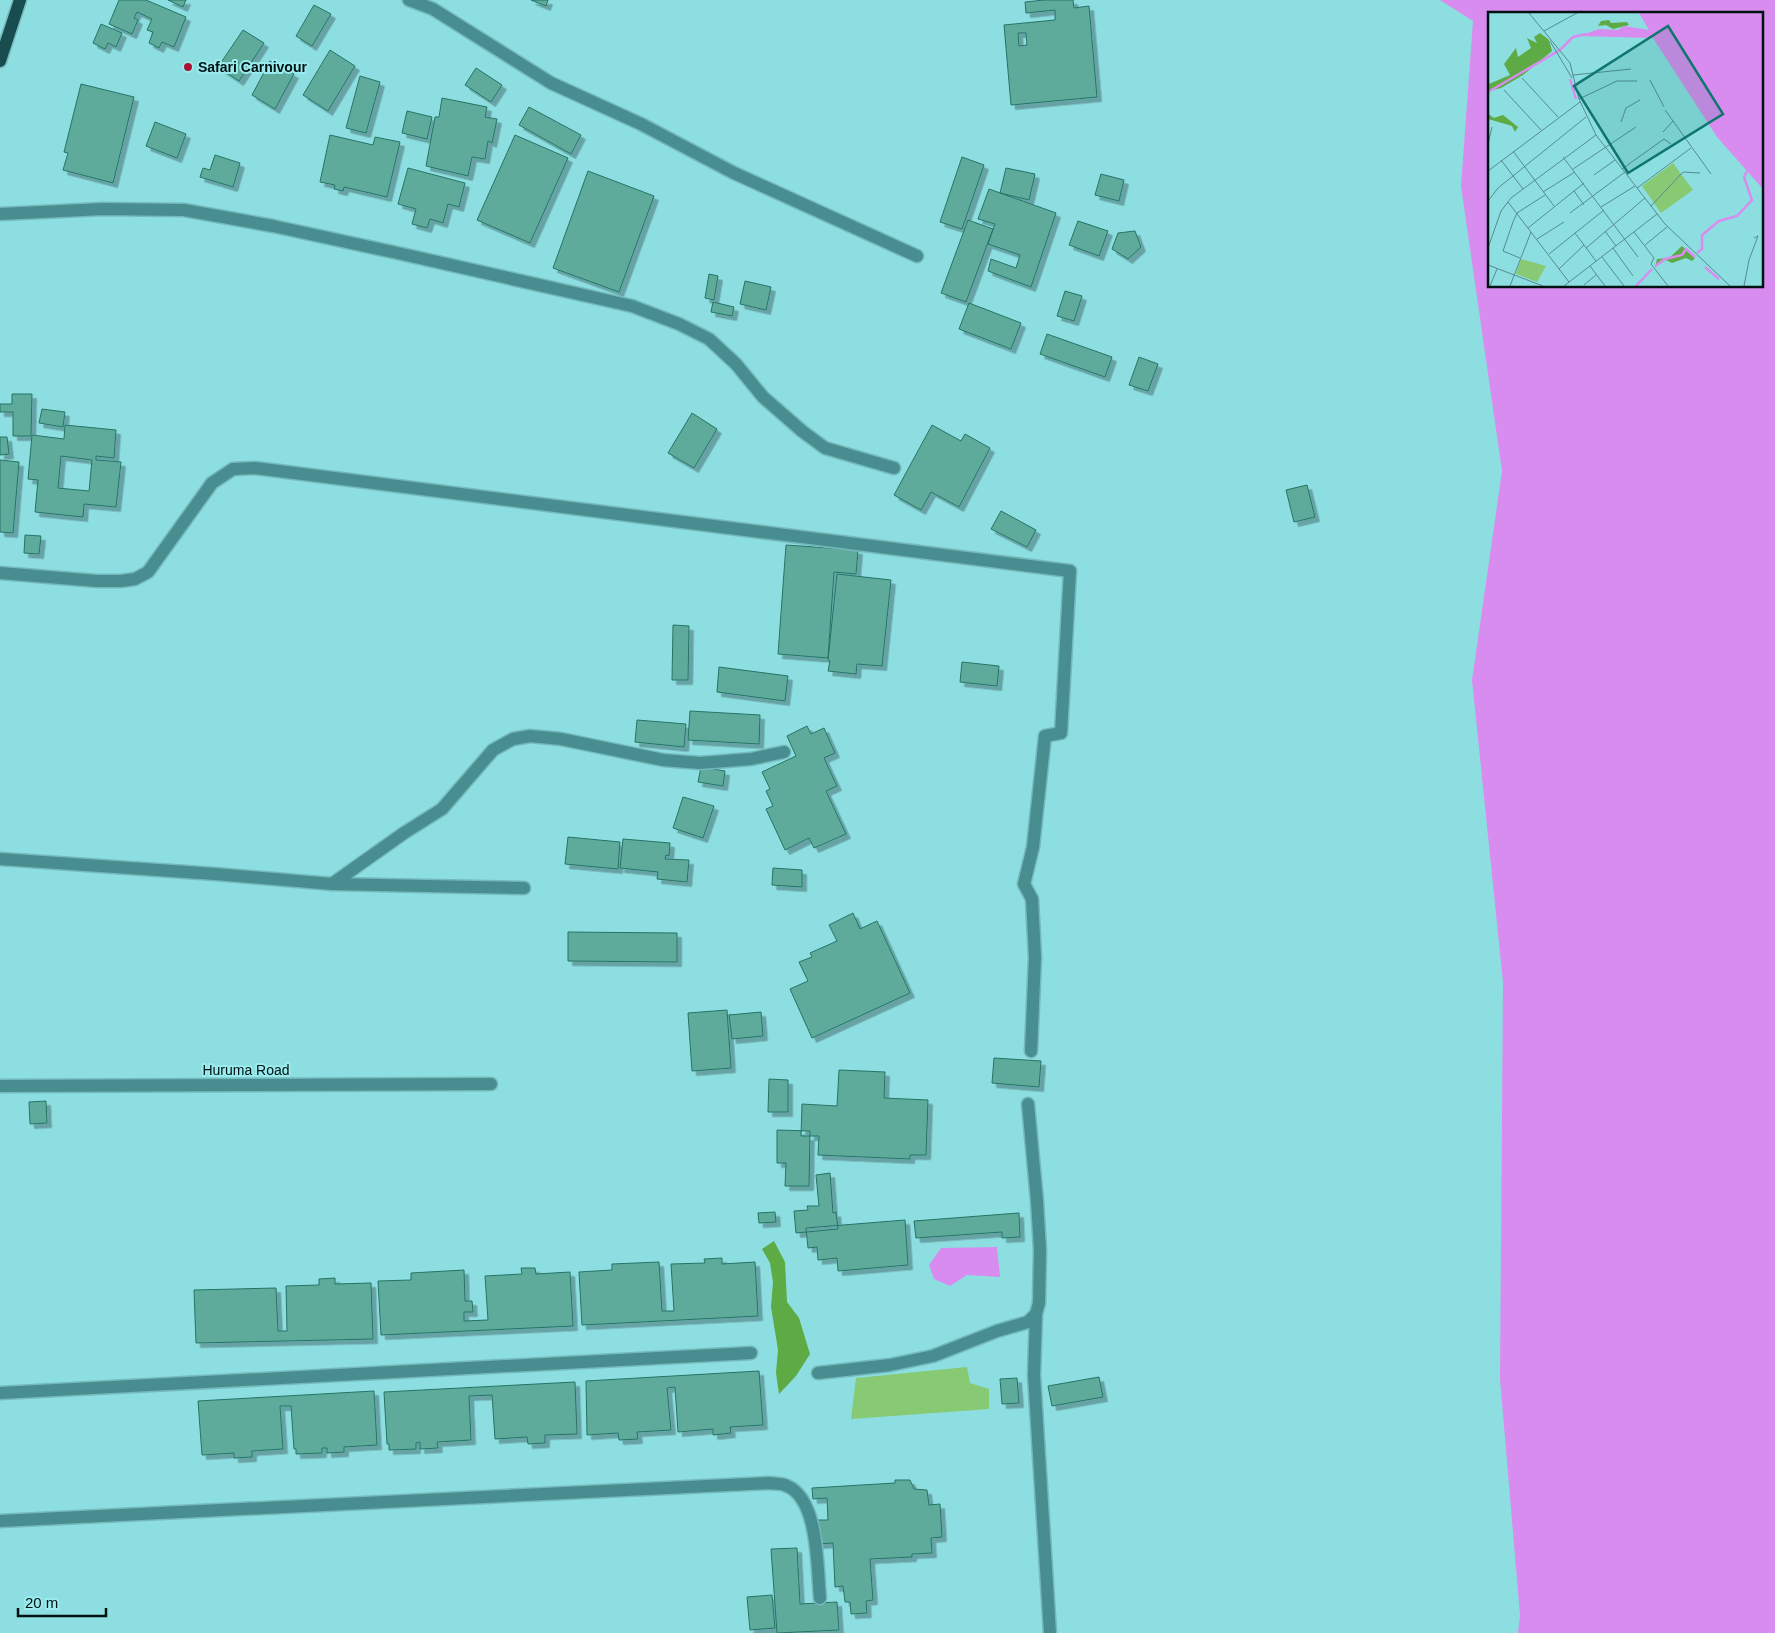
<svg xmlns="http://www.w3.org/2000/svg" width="1775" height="1633" font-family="Arial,sans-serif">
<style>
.green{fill:#88c974}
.forest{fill:#5eaa44}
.water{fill:#d98cef;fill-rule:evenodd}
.building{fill:#5fab9b;stroke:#247466;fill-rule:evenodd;filter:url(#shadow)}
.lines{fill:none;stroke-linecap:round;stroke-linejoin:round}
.service-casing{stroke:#74b9bc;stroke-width:15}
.minor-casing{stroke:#74b9bc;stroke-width:15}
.primary-casing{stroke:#74b9bc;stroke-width:15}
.service{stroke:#488e91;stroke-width:12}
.minor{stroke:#488e91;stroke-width:12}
.primary{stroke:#194c4e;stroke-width:12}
.poi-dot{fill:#aa1432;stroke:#9aecee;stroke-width:2}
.labels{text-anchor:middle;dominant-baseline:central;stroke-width:4;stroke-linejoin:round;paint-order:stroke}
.poi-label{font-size:14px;font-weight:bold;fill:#001112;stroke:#9aecee;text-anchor:start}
.street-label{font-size:14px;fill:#001112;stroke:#9aecee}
.inset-river{fill:none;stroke:#d98cef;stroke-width:2.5}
.inset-road{fill:none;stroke:#558c8e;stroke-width:1}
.view{fill:#0f766e;fill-opacity:0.15;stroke:#0f766e;stroke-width:2.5}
.inset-edge{fill:none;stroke:#001112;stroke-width:2.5}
</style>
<defs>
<filter id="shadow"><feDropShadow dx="4.5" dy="4.5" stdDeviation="0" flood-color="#0004"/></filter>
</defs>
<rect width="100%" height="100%" fill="#8ddee1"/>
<path class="green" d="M967,1367L970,1383L989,1389V1409L851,1419L856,1378Z"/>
<path class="forest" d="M774,1241L785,1262L787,1302L799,1318L810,1354L796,1376L779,1394L776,1373L778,1350L771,1307L773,1282L770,1263L762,1249Z"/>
<path class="water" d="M1440,0H1775V1633H1518L1520,1615L1500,1379L1503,982L1472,680L1502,471L1461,186L1473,21ZM1489,14H1761V286H1489Z
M997,1247L1000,1277L967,1275L950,1286L934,1279L929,1265L941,1248Z"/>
<path class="building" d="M119,0H146L186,17L174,47L162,42L159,48L149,43L153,32L147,30L152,19L137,12L134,18L138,20L132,34L109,24Z
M168,0H186L183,7Z
M531,0H548L546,6Z
M1044,0H1073L1074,8L1089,6L1097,97L1011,105L1004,25L1055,20V10L1026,13L1025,2ZM1018,33H1026L1027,45L1019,46Z
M314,5L331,14L312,46L296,36Z
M101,24L122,33L116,47L108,43L105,49L93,43Z
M243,30L264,43L239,81L218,67Z
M330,50L355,66L328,111L303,95Z
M270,61L294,74L275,109L252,95Z
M476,68L502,85L491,102L465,85Z
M360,76L380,82L366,133L346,128Z
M81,84L134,97L113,183L63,170L68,153L64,152Z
M442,98L487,107L485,117L497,119L492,143L488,141L485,159L472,157L468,176L426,166L435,117H439Z
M529,107L581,135L571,154L519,125Z
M407,111L432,117L427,139L402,133Z
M155,122L186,134L177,158L146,146Z
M330,135L373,145L375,137L400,142L387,197L344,187L343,191L334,189L335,185L320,182Z
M515,135L568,158L530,243L477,220Z
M215,155L240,163L233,187L200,177L203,168L210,170Z
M962,157L984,165L962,229L940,222Z
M408,168L465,183L459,207L448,204L443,223L430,219L427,228L412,224L416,209L398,204Z
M1006,168L1035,174L1029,200L1000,193Z
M588,171L654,196L619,292L553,268Z
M1101,174L1124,180L1119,201L1095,195Z
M989,189L1056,213L1031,287L988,271L991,259L1016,268L1020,255L988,244L995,224L978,219Z
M968,220L993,229L966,302L941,293Z
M1078,221L1108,231L1099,256L1069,245Z
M1135,231L1141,247L1128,259L1112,249L1118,233Z
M709,274L718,276L714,300L705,298Z
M745,281L771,287L766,310L740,304Z
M1065,291L1082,296L1074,321L1057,316Z
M713,302L734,307L732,316L711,312Z
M969,303L1021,323L1011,349L959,329Z
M1047,334L1112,357L1105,377L1040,354Z
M1139,357L1158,364L1148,391L1129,385Z
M12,394H32L31,436H13V412H0V404H12Z
M42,409L65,412L63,427L39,423Z
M692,413L717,429L694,468L668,453Z
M65,425L116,430L114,458L96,456V460L121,462L116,507L84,504L83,517L35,512L38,480L28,479L32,435L64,439ZM61,456L92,460L89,491L58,488Z
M932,425L961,441L965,434L990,448L959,507L931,492L921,510L894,495Z
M0,437H7L9,454L0,455Z
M0,460L19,462L13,533L0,532Z
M1307,485L1315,517L1294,522L1286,490Z
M1001,511L1036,530L1027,547L991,529Z
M25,535L41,536L39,554L24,553Z
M786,545L858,550L856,574L834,572L828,658L778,654Z
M837,574L891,580L882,666L857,664L856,674L828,671L830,661L828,660Z
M673,625L689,626L688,680H672Z
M962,662L999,666L997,686L960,682Z
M719,667L788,676L785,701L717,692Z
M690,711L760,715L759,744L688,740Z
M637,720L686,724L684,747L635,742Z
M807,726L811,734L824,728L835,753L824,758L837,786L826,791L846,834L814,848L809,838L785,850L766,809L773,806L766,791L770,789L762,772L796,756L787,736Z
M701,767L725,771L723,786L698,782Z
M683,797L714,806L703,838L673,828Z
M568,837L620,842L618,869L565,864Z
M623,839L670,843L669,856L666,855L665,859L689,860L687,882L657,879L658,872L620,868Z
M773,868L802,870V887L772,885Z
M853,913L860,929L877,921L910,993L812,1038L790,989L808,981L799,962L812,957L810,953L837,941L829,925Z
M568,932L677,933V962L568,961Z
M727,1010L731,1068L692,1071L688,1013Z
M761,1012L763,1036L732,1039L729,1015Z
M994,1058L1041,1061L1039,1087L992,1083Z
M839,1070L885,1072L884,1098L928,1100L926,1155H910V1159L818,1155L819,1136H801L802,1104L837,1106Z
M769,1079L788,1080V1112H768Z
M46,1101L47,1123L30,1124L29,1102Z
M777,1130L810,1131L809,1186H785L786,1163H777Z
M830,1173L833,1213L836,1212L838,1229L796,1233L794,1211L808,1210L807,1206H819L816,1175Z
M775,1212L776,1222L759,1223L758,1213Z
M1019,1213L1020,1237L1002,1238V1232L916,1238L914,1221Z
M905,1220L908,1265L838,1271L837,1258L818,1260L817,1247L808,1248L806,1228Z
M722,1258V1264L755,1262L758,1316L582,1325L579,1272L612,1270V1264L659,1262L662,1311H674L671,1264L705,1263L704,1259Z
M521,1268H535L536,1274L570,1272L573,1326L381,1335L378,1281L411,1280V1273L464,1270L465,1301H472L473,1312H464V1321L488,1320L485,1276L522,1274Z
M335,1278V1284L371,1283L373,1339L196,1343L194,1290L276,1288L278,1331H287L286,1286L319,1285V1279Z
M759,1371L763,1425L730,1427L731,1433L713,1435V1429L678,1432L675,1387L667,1388L671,1430L637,1432L638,1439L619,1440L618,1433L587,1435L586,1381Z
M1099,1377L1103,1397L1052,1406L1048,1386Z
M1017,1378L1019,1403L1002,1404L1000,1379Z
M575,1382L577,1434L545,1435V1443L528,1444L527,1437L495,1439L492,1395L469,1396L471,1440L437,1442L438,1448L420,1449V1442L416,1443V1449L389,1450V1444H387L384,1392Z
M374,1391L377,1445L344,1447V1452L327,1453V1448H322V1453L296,1454V1449H294L291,1406H280L283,1449L252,1451V1457L234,1458V1453L202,1455L198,1401Z
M895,1480H910L914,1489L927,1490L929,1505L940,1504L942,1537L931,1538L932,1553L912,1554V1557L870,1559L873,1600L866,1601L867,1613L851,1614L850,1602H845L843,1586L835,1587L833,1543L817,1544L815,1520H828L827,1498L813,1499L812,1488L895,1483Z
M797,1548L800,1604L837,1602L839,1630L777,1633L771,1549Z
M772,1595L775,1628L750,1630L747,1597Z"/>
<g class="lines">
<defs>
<path id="service" d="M0,573L97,581H121L135,579L148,572L212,483L233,469L255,468L1070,571
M0,859L215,874L332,884L524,888
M0,1393L751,1353"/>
<path id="minor" d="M409,0L433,9L551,83L641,124L734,173L917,256
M0,214L103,209L184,210L273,226L393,252L632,306L679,324L709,339L736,364L763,397L802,431L825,448L894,468
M332,884L404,833L442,809L493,750L513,739L530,736L561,739L663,760L700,763L751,759L784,752
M1031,1051L1035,957L1032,899L1024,884L1033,847L1045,736L1061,733L1070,571
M0,1086L491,1084
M1036,1314L1034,1375L1050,1633
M818,1373L890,1365L933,1356L997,1331L1028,1322L1036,1314L1039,1303L1040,1250L1037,1201L1028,1104
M0,1521L768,1483C774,1484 782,1483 787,1486C819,1499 817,1569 820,1598"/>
<path id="primary" d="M0,61L20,0"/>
</defs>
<use href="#service" class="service-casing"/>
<use href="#minor" class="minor-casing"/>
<use href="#primary" class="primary-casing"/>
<use href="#service" class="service"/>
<use href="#minor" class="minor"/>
<use href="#primary" class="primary"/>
</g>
<circle class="poi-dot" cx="188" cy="67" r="5"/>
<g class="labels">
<g class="poi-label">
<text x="198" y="67">Safari Carnivour</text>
</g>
<g class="street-label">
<text x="246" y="1070">Huruma Road</text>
</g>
</g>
<g transform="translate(1488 12)">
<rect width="275" height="275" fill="#8ddee1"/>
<path d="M185,151L205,178L173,201L154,174ZM33,247L58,254L49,270L28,262Z" fill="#88c974"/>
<path d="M121,8L123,11L139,10L141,13L125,17L118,13L110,14L113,9ZM52,21L61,28L64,39L35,63L13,76L0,79L1,72L22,63L16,52L28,36L30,45L43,36L39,26L49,31L46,25ZM0,102L6,106L15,103L30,115L27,120L24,114L0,107ZM194,234L207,246L204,249L198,246L184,251L178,248L167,255L169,247L181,246Z" fill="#5eaa44"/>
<path d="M151,1H275V177L229,125L165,26L91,24L111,17L130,18L136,14L161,18Z" fill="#d98cef"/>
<path class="inset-river" d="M82,67L88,87M0,80L72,38L85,25L98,22M209,241L214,237V223L231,209L249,204L264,188L256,165L259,159M167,254L177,247L194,243L198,237L207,245M217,255L231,267M148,274L164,257"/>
<path class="inset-road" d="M41,1L82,51L91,87L108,123L177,212L242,274M56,19L89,1M62,29L84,66M85,63L143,57M34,66L70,105M162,68L176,95M16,78L53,118M91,87L129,69H149M185,109L223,162M133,110L138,96L152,88M175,120L185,109L177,98M0,132L4,115M25,139L66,194M75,145L150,245M13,148L35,177M85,157L148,115M134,157L176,127L183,132M0,159L92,90M106,163L127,148M149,176L203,136M86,179L96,193M55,180L87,160M0,189L10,176L98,105M20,190L81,270M163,194L195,160L212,161M113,195L147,174M82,201L137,160M40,216L96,171M117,219L128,234M146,220L166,246L163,252L180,274M87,221L108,249M49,227L76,210M157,233L179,215M0,236L13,199L23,186L108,123M98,236L157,186M125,236L145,264M61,242L116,198M114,245L136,274M32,246L15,239L25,210L29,201L57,183M0,253L55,274M102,254L117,274M71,257L96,233M96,273L108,263M2,274L9,257M22,274L43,220M76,274L169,202M256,274L261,248L270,224L266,226"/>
<path class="view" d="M180,14L235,102L140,161L86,74Z"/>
<rect width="275" height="275" class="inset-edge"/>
</g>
<path d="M18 1608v8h88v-8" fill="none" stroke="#001112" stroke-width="2.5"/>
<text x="25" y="1608" font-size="15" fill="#001112" stroke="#9aecee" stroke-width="4" paint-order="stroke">20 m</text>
</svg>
